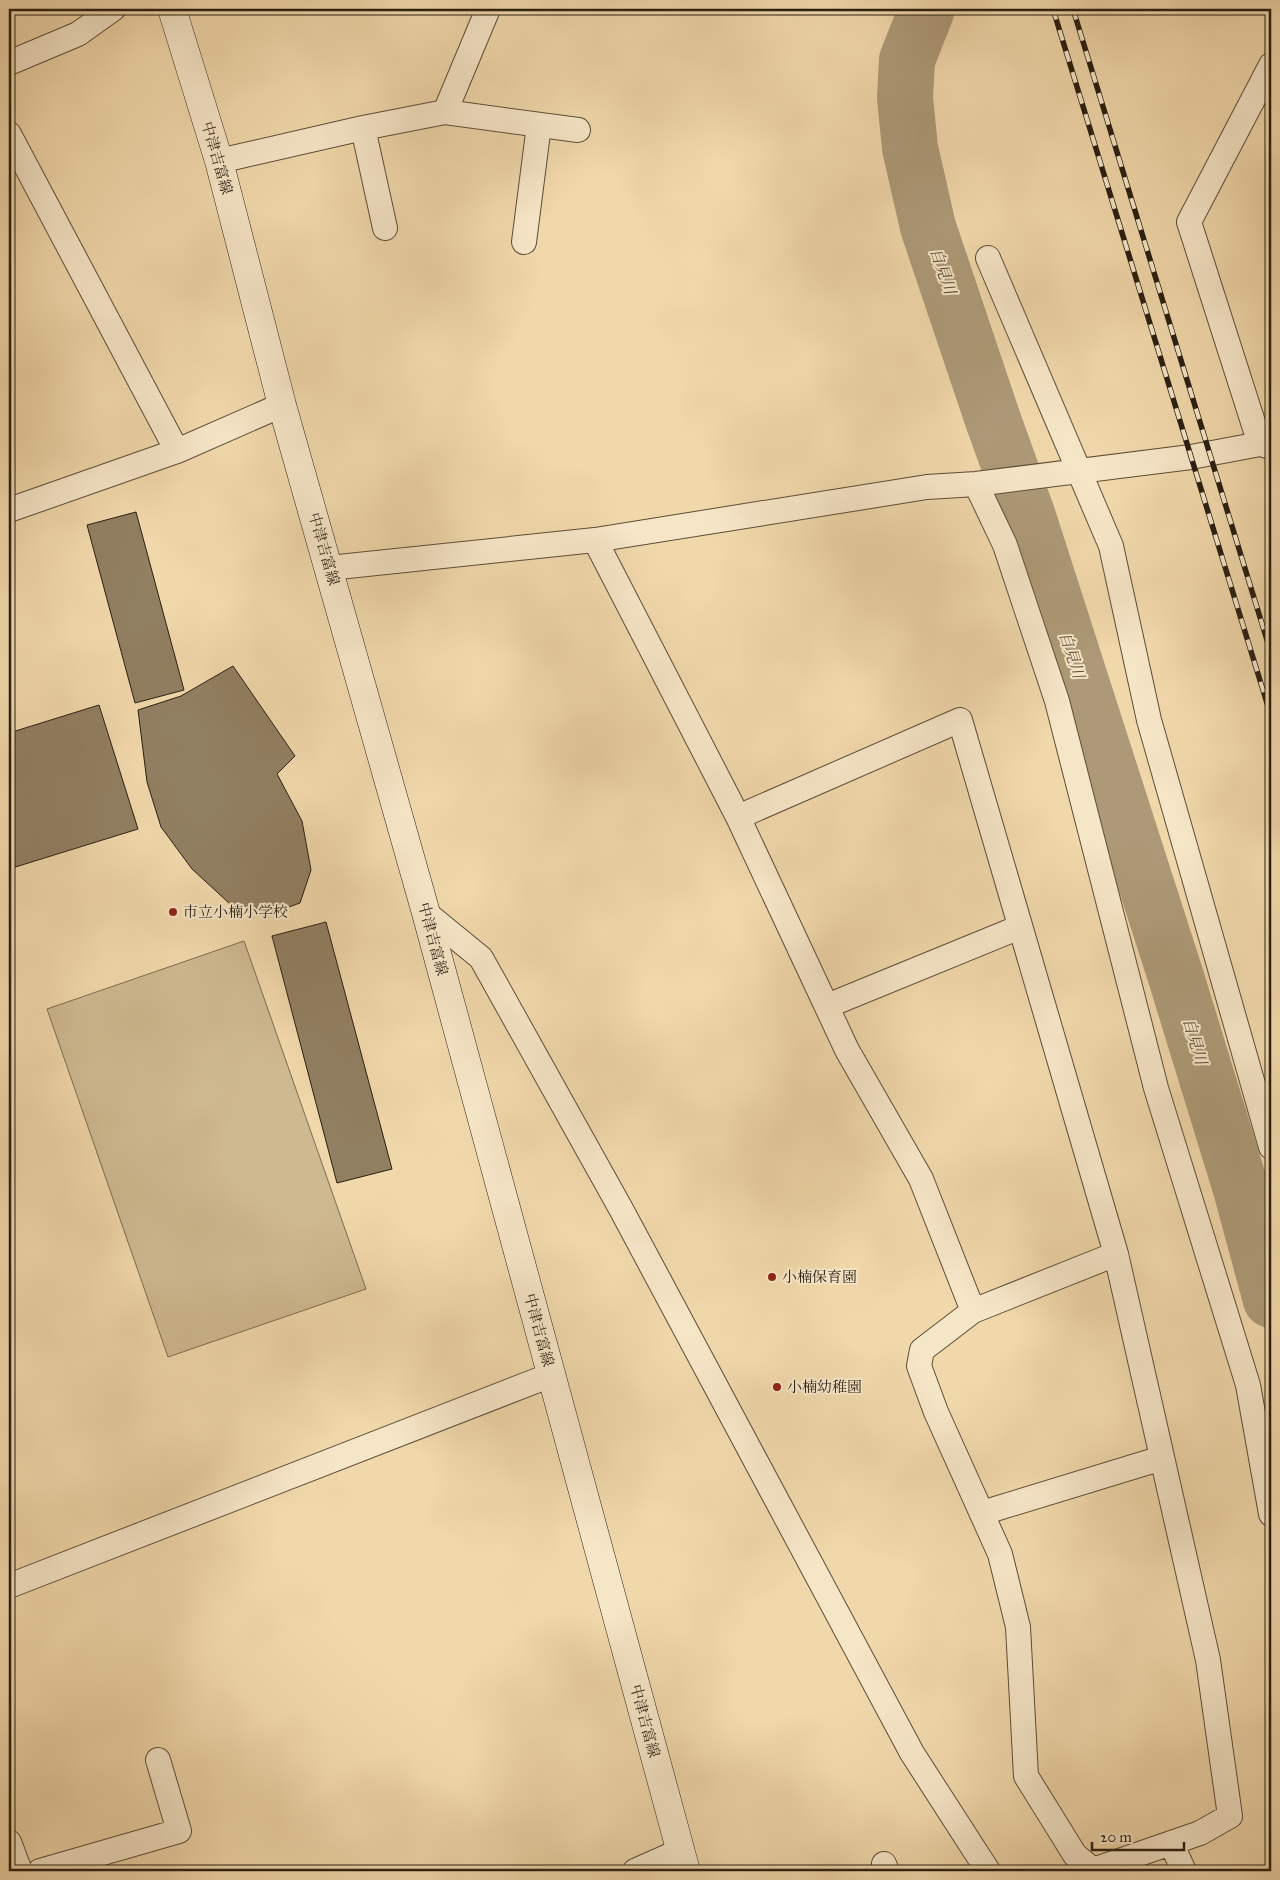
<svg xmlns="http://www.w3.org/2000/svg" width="1280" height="1880" font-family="'IM FELL Great Primer','Noto Serif JP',serif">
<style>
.green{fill:#cfb991;stroke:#7c6c52}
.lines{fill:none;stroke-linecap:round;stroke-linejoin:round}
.river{stroke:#ad9977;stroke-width:56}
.building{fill:#917f62;stroke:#2a1f12}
.minor-casing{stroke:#5c4d38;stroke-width:26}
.secondary-casing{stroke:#2a1f12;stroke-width:29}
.minor{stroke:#f6e6c8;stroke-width:24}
.secondary{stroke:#f6e6c8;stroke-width:28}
.rail-casing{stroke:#2a1f12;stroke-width:5.5}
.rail{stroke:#f6e6c8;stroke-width:4;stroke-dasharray:11;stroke-linecap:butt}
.poi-dot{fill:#8f2418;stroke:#f6e6c8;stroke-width:2}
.labels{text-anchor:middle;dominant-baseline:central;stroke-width:4;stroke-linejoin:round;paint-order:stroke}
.street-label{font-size:15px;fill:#2a1f12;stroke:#f6e6c8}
.poi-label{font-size:15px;fill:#2a1f12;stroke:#f6e6c8;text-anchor:start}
.water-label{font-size:16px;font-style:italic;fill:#584a35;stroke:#f6e6c8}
</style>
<rect width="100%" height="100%" fill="#f1d8ab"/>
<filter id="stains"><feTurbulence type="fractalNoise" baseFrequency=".004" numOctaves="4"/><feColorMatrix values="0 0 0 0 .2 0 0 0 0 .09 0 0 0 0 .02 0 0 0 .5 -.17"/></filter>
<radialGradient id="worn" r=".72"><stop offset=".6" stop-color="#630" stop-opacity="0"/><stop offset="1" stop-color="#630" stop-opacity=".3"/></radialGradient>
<path class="green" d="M244,941L366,1289L168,1357L47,1009Z"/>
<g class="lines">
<path class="river" d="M927,9L907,60L905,98L910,148L928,227L993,420L1028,517L1175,974L1241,1189L1271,1300"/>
</g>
<path class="building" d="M136,512L184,690L135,703L87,525Z
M233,666L295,756L277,774L302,821L311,870L300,903L275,912L230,904L192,869L161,827L147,782L138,710L181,696Z
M99,705L138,829L9,869V733Z
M326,922L392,1169L337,1183L272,936Z"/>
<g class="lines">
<defs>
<path id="minor" d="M9,63L78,34L113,9
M445,112L488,9
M363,128L445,112L578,130
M9,134L177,451
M219,161L363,128L385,228
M524,242L539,125
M988,258L1111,546L1149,720L1271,1147
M1260,444L1189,222L1271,65
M976,484L1005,545L1057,701L1156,1088L1248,1385L1271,1514
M9,510L177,451L282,405
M595,540L738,817L847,1050L921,1179L973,1311
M329,568L595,540L927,487L976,484L1191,457L1260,444L1271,447
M738,817L960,720L1116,1254L1208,1660L1230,1816L1200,1833L1093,1870L1075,1855L1026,1776L1018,1627L1000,1554L936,1412L919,1366L922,1350L973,1311L1116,1254
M426,913L481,958L621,1209L912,1753L988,1871
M827,1006L1020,927
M982,1513L1162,1458
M9,1586L551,1375
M9,1842L20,1871
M1171,1843L1184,1871
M884,1864L887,1871
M40,1871L179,1831L158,1760
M635,1871L680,1851"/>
<path id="secondary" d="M172,9L219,161L282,405L426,913L686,1871"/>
</defs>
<use href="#minor" class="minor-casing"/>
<use href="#secondary" class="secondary-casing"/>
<use href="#minor" class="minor"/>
<use href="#secondary" class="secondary"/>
<defs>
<path id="rail" d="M1053,9L1271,716
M1073,9L1271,653"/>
</defs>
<use href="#rail" class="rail-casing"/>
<use href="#rail" class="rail"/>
</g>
<g class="poi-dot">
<circle cx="173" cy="912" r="5"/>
<circle cx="772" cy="1277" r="5"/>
<circle cx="777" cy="1387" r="5"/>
</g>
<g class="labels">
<g class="street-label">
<text transform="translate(217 158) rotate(74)">中津吉富線</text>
<text transform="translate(324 549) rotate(74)">中津吉富線</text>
<text transform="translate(433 939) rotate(75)">中津吉富線</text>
<text transform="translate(539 1330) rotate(75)">中津吉富線</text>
<text transform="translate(645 1721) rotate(75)">中津吉富線</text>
</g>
<g class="poi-label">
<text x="183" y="912">市立小楠小学校</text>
<text x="782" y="1277">小楠保育園</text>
<text x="787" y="1387">小楠幼稚園</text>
</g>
<g class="water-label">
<text transform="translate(943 271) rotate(71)">自見川</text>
<text transform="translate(1072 655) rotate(72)">自見川</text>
<text transform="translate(1195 1041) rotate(74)">自見川</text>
</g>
</g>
<rect width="1280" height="1880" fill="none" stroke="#f1d8ab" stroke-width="30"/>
<rect x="10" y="10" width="1260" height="1860" fill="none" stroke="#2a1f12" stroke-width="2.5"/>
<rect x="15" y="15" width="1250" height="1850" fill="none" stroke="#2a1f12"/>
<path d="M1092 1842v8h92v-8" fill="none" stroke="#2a1f12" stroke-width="2.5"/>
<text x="1100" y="1842" font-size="15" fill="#2a1f12" stroke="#f6e6c8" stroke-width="4" paint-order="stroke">20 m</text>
<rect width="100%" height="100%" filter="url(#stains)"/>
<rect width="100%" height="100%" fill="url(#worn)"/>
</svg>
